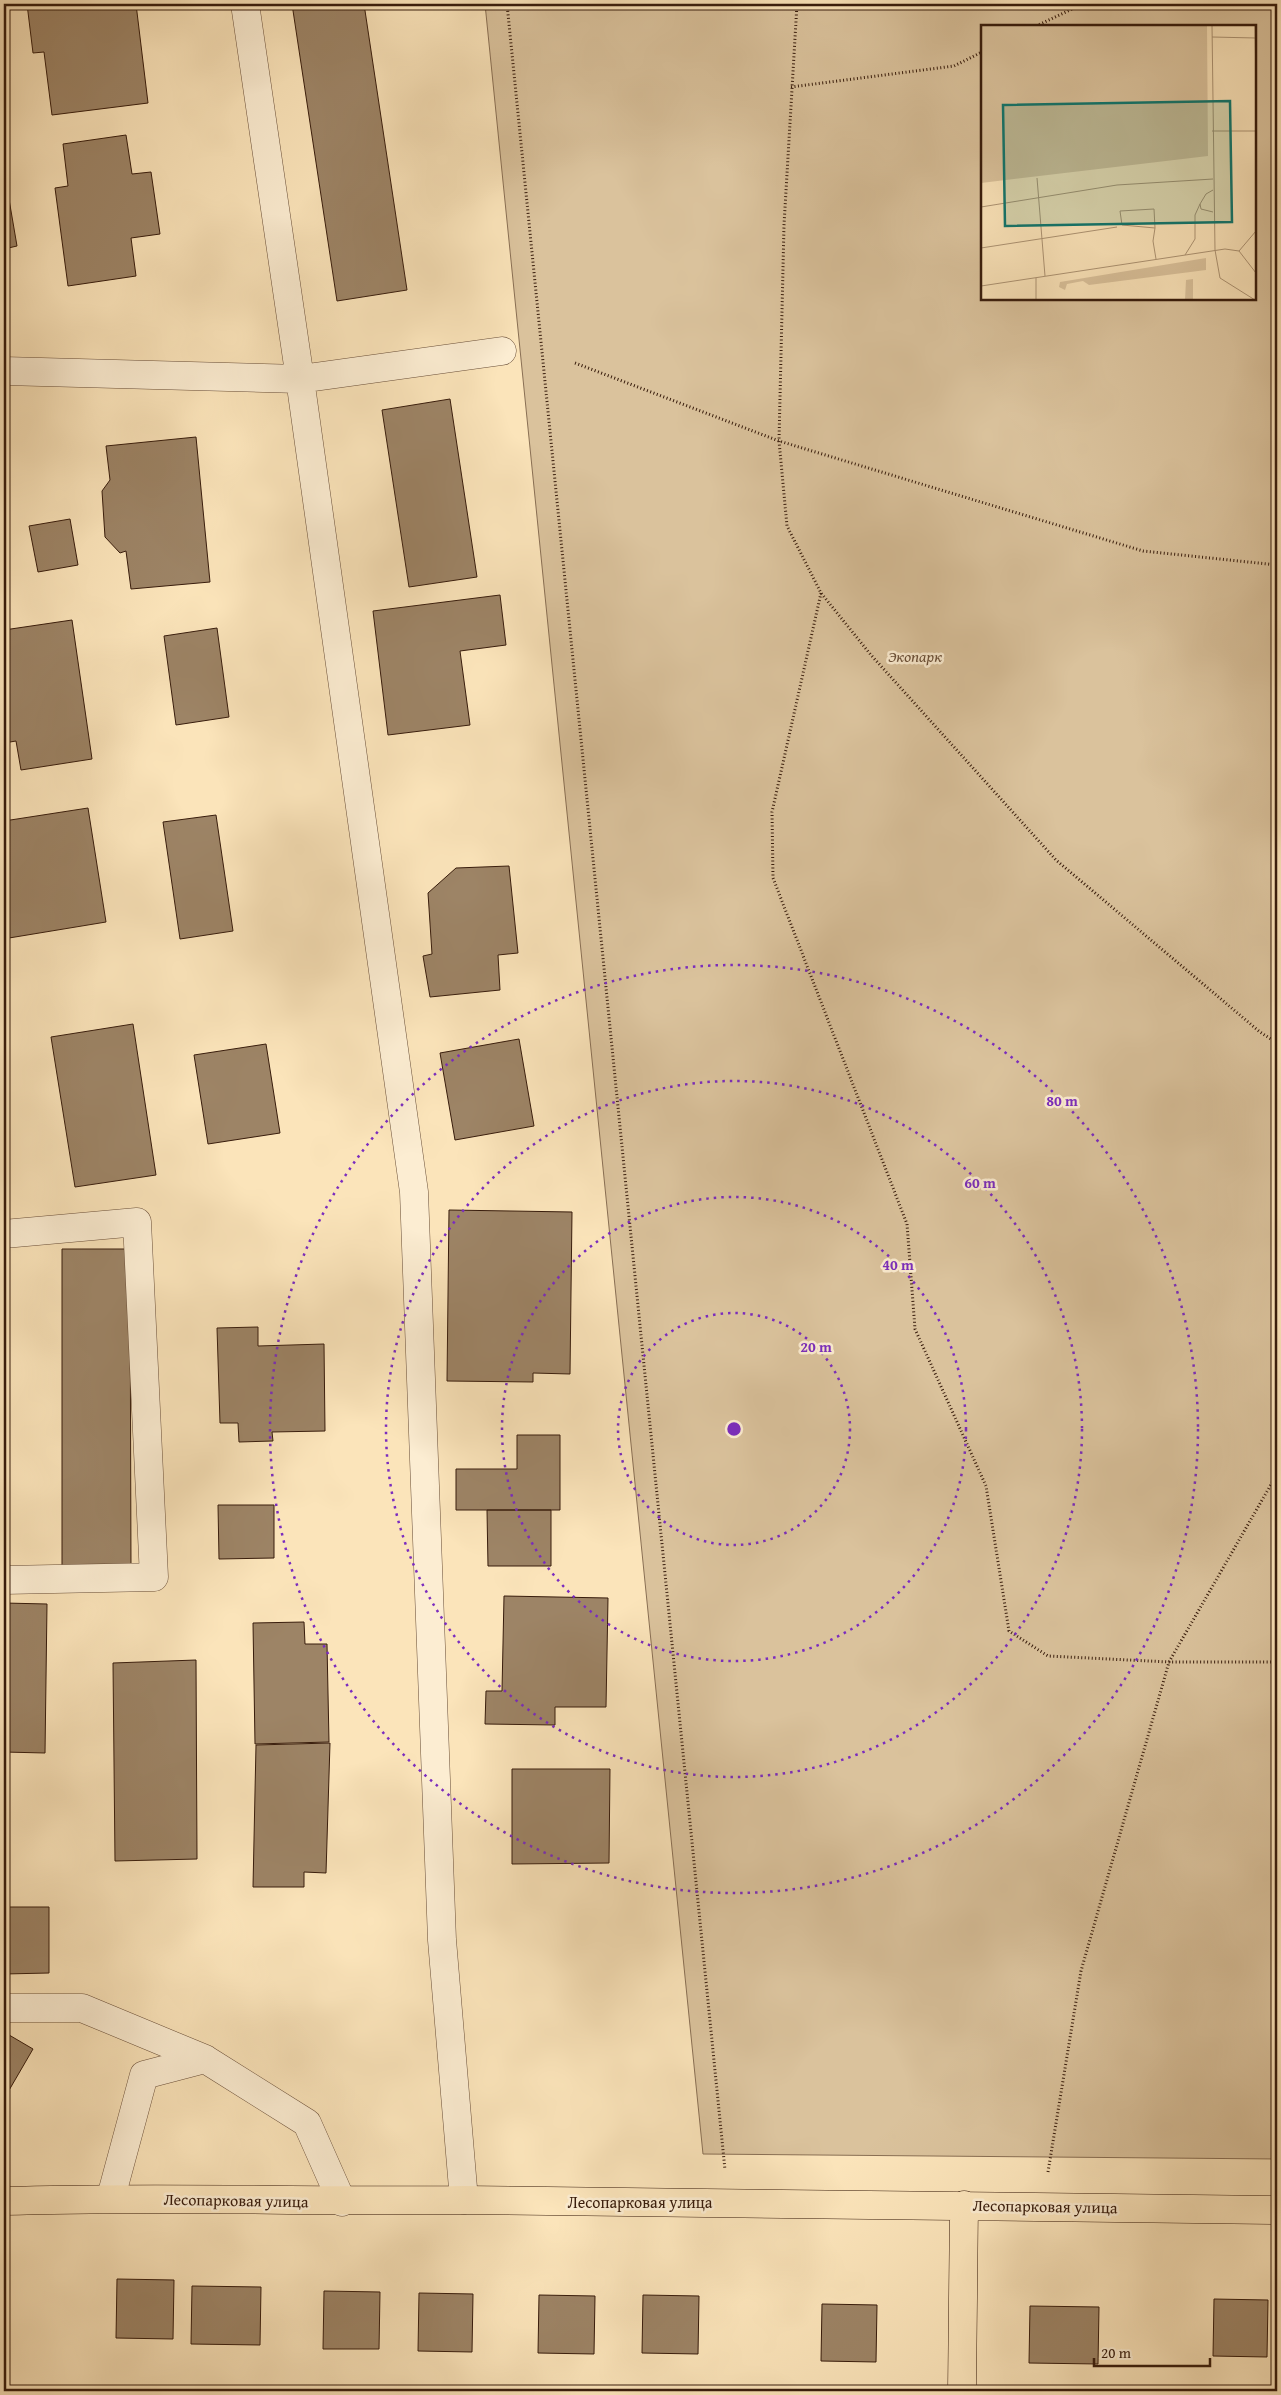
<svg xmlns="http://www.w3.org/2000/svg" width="1281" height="2395" font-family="'Gentium Book Plus',serif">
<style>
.green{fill:#dac29c;stroke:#896f54;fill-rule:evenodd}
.building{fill:#9d8466;stroke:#381c0c}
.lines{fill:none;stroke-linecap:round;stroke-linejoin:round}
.minor-casing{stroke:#694e38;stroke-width:29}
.major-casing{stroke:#381c0c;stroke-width:29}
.path{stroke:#381c0c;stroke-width:3;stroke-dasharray:1 2.5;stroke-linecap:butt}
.minor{stroke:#fcedd2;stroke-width:28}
.major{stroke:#fbe4ba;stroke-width:28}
.ring{fill:none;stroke:#7b2cbf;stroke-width:2.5;stroke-dasharray:2.5 5}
.labels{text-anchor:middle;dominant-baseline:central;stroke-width:5;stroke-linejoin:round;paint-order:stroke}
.park-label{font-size:16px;font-style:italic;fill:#694e37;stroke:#fcedd2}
.street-label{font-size:16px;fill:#381c0c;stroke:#fcedd2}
.inset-road{fill:none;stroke:#ad9474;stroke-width:1}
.view{fill:#0f766e;fill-opacity:0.15;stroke:#0f766e;stroke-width:2.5}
.inset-edge{fill:none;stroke:#381c0c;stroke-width:2.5}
.centre{fill:#7b2cbf;stroke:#fcedd2;stroke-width:2.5}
.ring-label{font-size:15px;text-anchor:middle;font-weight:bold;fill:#7b2cbf;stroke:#fcedd2;stroke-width:5;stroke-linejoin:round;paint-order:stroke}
</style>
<rect width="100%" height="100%" fill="#fbe4ba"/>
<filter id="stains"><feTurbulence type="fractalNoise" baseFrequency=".004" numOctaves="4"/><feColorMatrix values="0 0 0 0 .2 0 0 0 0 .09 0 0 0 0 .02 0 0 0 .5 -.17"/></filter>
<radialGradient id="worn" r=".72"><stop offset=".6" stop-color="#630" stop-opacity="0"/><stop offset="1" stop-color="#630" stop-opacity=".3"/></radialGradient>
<path class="green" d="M485,4H1277V2159L703,2154ZM982,26H1255V299H982Z"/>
<path class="building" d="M27,4H136L148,103L52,115L44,52L33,53Z
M292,4H364L407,290L337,301Z
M126,135L132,174L151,172L160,234L131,238L136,276L68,286L55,188L68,186L63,144Z
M4,170L17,246L4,249Z
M450,399L477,577L409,587L382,410Z
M196,437L210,582L131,589L126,551L120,553L105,537L102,491L110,480L106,446Z
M70,519L78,565L38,572L29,526Z
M500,595L506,645L460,651L470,725L388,735L373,611Z
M72,620L92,759L21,770L16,741L4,743V630Z
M217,628L229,717L176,725L164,636Z
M88,808L106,922L9,938L4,906V821Z
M216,815L233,931L180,939L163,822Z
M509,866L518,953L498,955L500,990L430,997L423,956L432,954L428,893L456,868Z
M133,1024L156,1175L75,1187L51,1037Z
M519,1039L534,1126L455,1140L440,1053Z
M266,1044L280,1133L208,1144L194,1055Z
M449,1210L572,1212L570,1374L533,1373V1382L447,1381Z
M62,1249H130L131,1568H62Z
M258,1327V1346L324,1344L325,1431L272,1432L273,1441L239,1442L238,1423H220L217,1328Z
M517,1435H560V1510H456V1469H517Z
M218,1505H274V1558L219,1559Z
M487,1510H551V1566H488Z
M504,1596L608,1598L606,1707H555V1725L485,1724L486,1691H502Z
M4,1603L47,1604L45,1753L4,1752Z
M304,1622L305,1644H327L329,1742L255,1744L253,1623Z
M196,1660L197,1859L115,1861L113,1663Z
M330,1743L326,1873L304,1872V1887H253L256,1745Z
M512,1769H610L609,1863L512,1864Z
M4,1907H49V1973L4,1974Z
M4,2032L33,2049L8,2092L4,2090Z
M117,2279L174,2280L173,2339L116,2338Z
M192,2286L261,2287L260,2345L191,2344Z
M324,2291L380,2292L379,2349H323Z
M419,2293L473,2294L472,2352L418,2351Z
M539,2295L595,2296L594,2354L538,2353Z
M643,2295L699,2296L698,2354L642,2353Z
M1214,2299L1268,2300L1267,2357L1213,2356Z
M822,2304L877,2305L876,2362L821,2361Z
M1030,2306L1099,2307L1098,2364L1029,2363Z"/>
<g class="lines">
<defs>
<path id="minor" d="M245,4L300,379L414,1192L442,1940L464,2200
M4,371L300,379L502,351
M4,1234L137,1222L154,1577L4,1580
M4,2008H82L205,2059
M111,2197L144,2075L205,2059L307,2123L342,2202"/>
<path id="major" d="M4,2201C157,2196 311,2202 464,2200L1277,2210
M962,2391L964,2205"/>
</defs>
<use href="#minor" class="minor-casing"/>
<use href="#major" class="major-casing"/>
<path class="path" d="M507,4L725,2170
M797,4L784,225L779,441L787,526L821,593L871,655L1056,860L1260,1032L1277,1043
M1036,26L1083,4
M791,87L954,66L982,52
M575,363L779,441L1143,551L1277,565
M821,593L772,812L773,878L907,1224L915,1329L986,1486L1009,1631L1048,1656L1169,1662H1277
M1048,2172L1081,1971L1169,1662L1277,1474"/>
<use href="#minor" class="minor"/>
<use href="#major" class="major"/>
</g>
<g class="ring">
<circle cx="734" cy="1429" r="116"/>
<circle cx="734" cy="1429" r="232"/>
<circle cx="734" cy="1429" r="348"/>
<circle cx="734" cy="1429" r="464"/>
</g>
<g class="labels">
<g class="park-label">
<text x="915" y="656">Экопарк</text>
</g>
<g class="street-label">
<text transform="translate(236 2200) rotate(1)">Лесопарковая улица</text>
<text x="640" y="2202">Лесопарковая улица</text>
<text transform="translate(1045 2206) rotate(1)">Лесопарковая улица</text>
</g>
</g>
<g transform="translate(981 25)">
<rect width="275" height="275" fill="#fbe4ba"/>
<path d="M0,0H226L227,131L0,158ZM225,233V245L108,260L102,256L86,259L84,265L78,262L79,257ZM212,254V275H204L205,255Z" fill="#dac29c"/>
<path class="inset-road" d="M231,0L234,225M274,0L275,60M231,12L275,13M231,106H275M56,153L64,251M0,182L136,160L232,154M232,187L220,184L219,179L225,169L232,165M174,203L141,200L139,186L173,184L174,203L172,216L175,234M0,223L136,202M234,225L239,253L274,275M258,226L275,206M204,230L214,214V190L219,179M0,261L244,224L258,226L275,248M55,275V253"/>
<path class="view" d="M249,76L251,197L24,201L22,80Z"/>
<rect width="275" height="275" class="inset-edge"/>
</g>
<circle cx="734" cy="1429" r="8" class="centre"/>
<g class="ring-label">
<text x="1062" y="1106">80 m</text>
<text x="980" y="1188">60 m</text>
<text x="898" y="1270">40 m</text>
<text x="816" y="1352">20 m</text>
</g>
<rect width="1281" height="2395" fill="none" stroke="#fbe4ba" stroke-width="20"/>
<rect x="5" y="5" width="1271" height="2385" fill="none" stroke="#381c0c" stroke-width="2.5"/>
<rect x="10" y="10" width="1261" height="2375" fill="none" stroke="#381c0c"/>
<path d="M1094 2358v8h116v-8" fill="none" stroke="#381c0c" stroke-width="2.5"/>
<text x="1101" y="2358" font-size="15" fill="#381c0c" stroke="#fcedd2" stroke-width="4" paint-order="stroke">20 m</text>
<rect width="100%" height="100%" filter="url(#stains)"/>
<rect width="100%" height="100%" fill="url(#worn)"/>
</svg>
